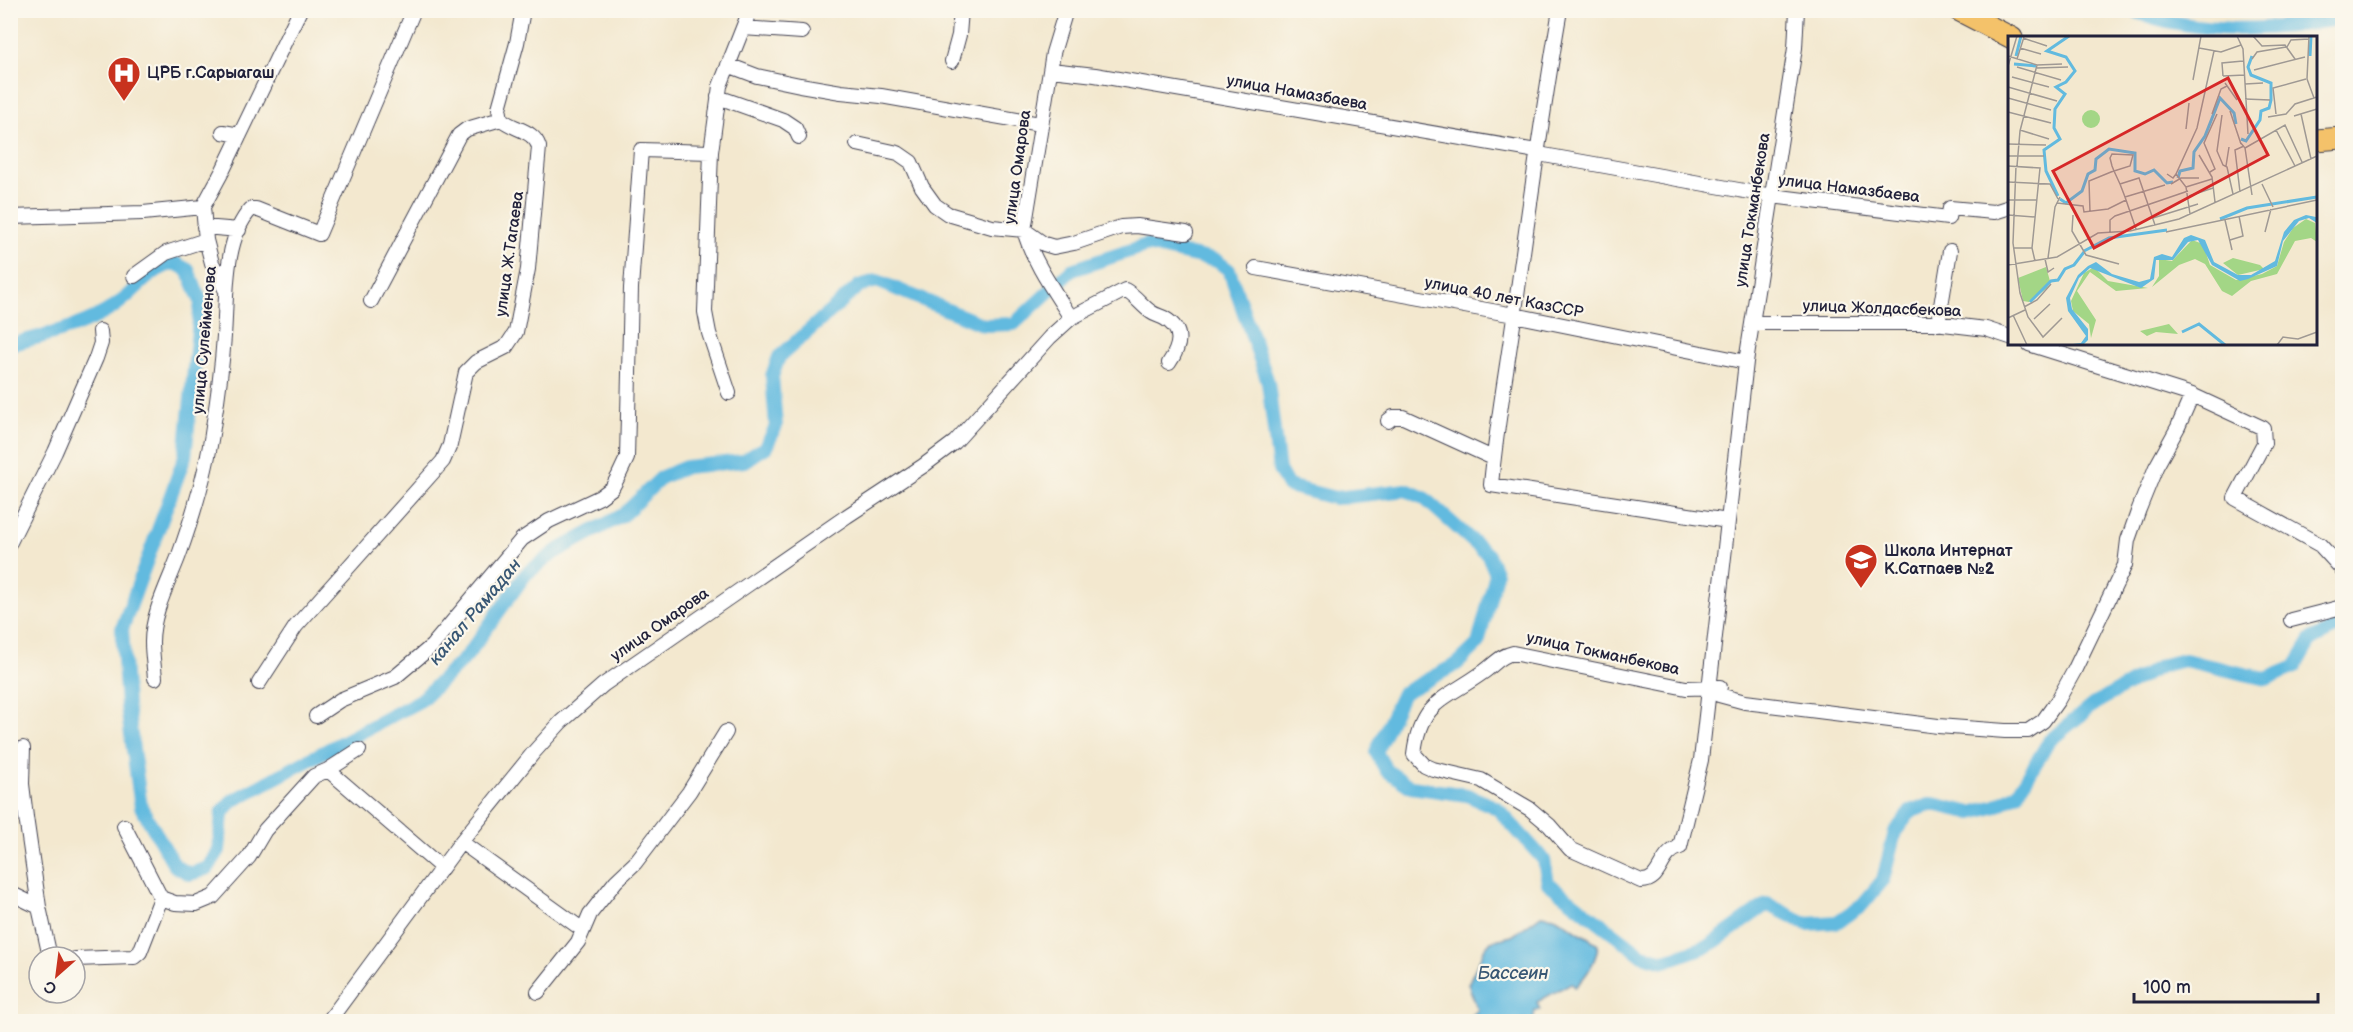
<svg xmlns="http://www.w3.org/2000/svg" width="2353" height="1032" font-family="'Balsamiq Sans',sans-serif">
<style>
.water{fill:#62badf;stroke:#426e8d;stroke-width:1.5}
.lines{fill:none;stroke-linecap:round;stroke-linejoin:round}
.canal{stroke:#62badf;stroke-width:14}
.minor-casing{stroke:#414051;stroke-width:16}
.primary-casing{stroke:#414051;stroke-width:23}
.minor{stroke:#fff;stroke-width:14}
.primary{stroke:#f4c26a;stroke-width:21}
.labels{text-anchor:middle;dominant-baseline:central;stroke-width:4.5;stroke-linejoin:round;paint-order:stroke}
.poi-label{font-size:16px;font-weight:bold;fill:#22223b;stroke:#fbf7ec;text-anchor:start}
.street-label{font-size:16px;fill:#22223b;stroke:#fbf7ec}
.water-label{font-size:18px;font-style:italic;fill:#385774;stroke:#fbf7ec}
.inset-river{fill:none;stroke:#62badf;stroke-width:3}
.inset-road{fill:none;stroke:#9f9994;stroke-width:1.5}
.view{fill:#d62828;fill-opacity:0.15;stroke:#d62828;stroke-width:3}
.inset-edge{fill:none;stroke:#22223b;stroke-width:3}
</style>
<rect width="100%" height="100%" fill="#fbf7ec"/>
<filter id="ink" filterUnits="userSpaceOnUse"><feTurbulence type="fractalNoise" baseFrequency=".0167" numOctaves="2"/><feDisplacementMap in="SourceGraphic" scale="12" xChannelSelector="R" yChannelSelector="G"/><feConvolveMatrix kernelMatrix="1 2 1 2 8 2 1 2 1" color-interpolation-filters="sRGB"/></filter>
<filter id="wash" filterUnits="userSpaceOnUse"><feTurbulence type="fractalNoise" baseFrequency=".008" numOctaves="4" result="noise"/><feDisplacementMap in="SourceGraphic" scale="24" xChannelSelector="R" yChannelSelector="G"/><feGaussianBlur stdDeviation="1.35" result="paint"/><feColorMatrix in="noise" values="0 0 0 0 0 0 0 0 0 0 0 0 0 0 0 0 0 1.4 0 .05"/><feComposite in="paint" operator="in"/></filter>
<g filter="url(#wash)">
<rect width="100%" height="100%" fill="#f3e8cf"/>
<path class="water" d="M1541,915L1555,917L1598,944C1597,960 1587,976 1575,987L1571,983L1537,1002L1540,1010H1535L1533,1021H1466L1478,1010L1468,984L1485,948L1491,941L1512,936Z"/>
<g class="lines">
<path class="canal" d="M2131,10C2198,36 2273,31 2342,18
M10,345C45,335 85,327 115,306C138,290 147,270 175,263L188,270L201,302L185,456L122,629L127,706L141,807L175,866L190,874L208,868L219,850L222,813L232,801L421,700L466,657L526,574L555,552L623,515L662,477L686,467L744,461L766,447L776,426L772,376L779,357L859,286L877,281L984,325L1014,324L1072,270L1147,245L1217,261L1229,270L1268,382L1279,470L1288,486L1335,498L1406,490L1424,498L1488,555L1496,574L1478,644L1457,664L1403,693L1376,752L1386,770L1411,787L1467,795L1497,808L1544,860L1548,883L1642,955L1665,961L1710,945L1767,904L1807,924L1837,922L1863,904L1883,880L1895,832L1911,811L1933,804L1972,813L1996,806L2018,793L2049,741L2094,704L2163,665L2184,660L2266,679L2295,667L2311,640L2335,628H2342"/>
</g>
</g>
<g filter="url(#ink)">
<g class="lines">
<defs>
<path id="minor" d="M1066,10L1053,53L1024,230C1033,262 1054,291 1071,318
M1560,10C1542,113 1528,215 1514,318C1506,374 1496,429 1491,485L1728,521
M743,28L802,32
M952,61L959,35L961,10
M728,65L757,76L800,85L841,92L881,96L1040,124
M1051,70L1095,75L1536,151L1544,155L1772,196L1948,218L1950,208L1994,212L2010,207
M718,97L783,120L795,128L799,137
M223,132L240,135
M857,144L898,153L911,162L922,187L935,205L948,214L992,227L1024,230L1044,244L1054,247L1074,243L1121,227L1137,226L1186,233
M10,217L143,213L203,207
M204,227L239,230
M1256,268L1514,315L1746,362
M134,276L166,253L206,240
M225,289L212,263L206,240L203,207L223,170L300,10
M371,301L459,135L467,129L501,119
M1753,323H1935L1986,329L2010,337
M1938,324L1950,251
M2029,344L2192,395L2263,428L2264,443L2235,498L2320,545L2342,569
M729,393L709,333L705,312L711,152L720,86L750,10
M1388,421L1393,417H1403L1493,458
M10,542L55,452L96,358L101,343L100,331
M2291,620L2342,607
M155,678C154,666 152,654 152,642C152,613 169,582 179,555C194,513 207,471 213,427C218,397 222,366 224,336C227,298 223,239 251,209H256L319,234L414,10
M259,683L296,626L443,461L450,445L466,372L476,362L506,347L516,332L528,269L539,147C534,130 514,130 501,119L499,108L517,43L523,10
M1709,687L1719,695L1745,702L1938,726L2005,731H2028L2043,721L2058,700L2074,671L2125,565L2128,540L2139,509L2156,467L2178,427L2192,395
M1720,687L1686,688L1513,653C1499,656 1493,666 1482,673C1446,699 1420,701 1414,754L1424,765L1433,769L1481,780L1530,809L1549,825L1570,849L1641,881C1662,882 1658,854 1680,847L1701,760L1746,362L1795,48L1797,10
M316,716L340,700L395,677L432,646L522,539L549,521L600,497L612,488L619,475L627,458L631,288L641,150L711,152
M23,748L22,784L26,817L39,907L50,957
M328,770L442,868
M124,826L161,898L175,903L196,904L213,897L249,857L265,830L314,776L328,770L359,750
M461,842L583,930
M10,893L39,907
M75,959L134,957L140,952L161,898
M538,992L578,942L590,914L616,881L635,863L689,792L726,732
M53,995V993
M328,1022L461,842L534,752L561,722L603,685L847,516L923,466L955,442L1050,337L1071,318L1125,290C1136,296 1141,305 1151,312C1155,315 1160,316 1164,318C1185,330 1180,347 1169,363"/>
<path id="primary" d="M1958,10L2012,38
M2316,140L2342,138"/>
</defs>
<use href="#minor" class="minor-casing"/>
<use href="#primary" class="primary-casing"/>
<use href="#minor" class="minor"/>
<use href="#primary" class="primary"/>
</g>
</g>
<defs>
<symbol id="hospital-pin" viewBox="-11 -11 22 30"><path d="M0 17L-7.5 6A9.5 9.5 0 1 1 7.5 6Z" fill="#c8321e" stroke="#fbf7ec"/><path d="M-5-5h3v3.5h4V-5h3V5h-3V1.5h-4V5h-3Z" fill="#fff"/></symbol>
<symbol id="school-pin" viewBox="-11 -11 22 30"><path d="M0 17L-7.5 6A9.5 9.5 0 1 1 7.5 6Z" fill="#c8321e" stroke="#fbf7ec"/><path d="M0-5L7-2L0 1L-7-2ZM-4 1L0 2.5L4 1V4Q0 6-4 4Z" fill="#fff"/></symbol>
</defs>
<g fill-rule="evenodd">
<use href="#hospital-pin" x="105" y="54" width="38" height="52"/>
<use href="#school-pin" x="1842" y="541" width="38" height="52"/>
</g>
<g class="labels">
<g class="poi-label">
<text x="147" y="73">ЦРБ г.Сарыагаш</text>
<text x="1884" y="551">Школа Интернат<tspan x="1884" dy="18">К.Сатпаев №2</tspan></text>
</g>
<g class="street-label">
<text transform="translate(1297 93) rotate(10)">улица Намазбаева</text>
<text transform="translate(1018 167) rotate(-82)">улица Омарова</text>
<text transform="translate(1849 189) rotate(7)">улица Намазбаева</text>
<text transform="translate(1753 210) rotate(-81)">улица Токманбекова</text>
<text transform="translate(510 254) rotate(-82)">улица Ж.Тагаева</text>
<text transform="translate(1504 298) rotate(11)">улица 40 лет КазССР</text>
<text transform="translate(1882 309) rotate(2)">улица Жолдасбекова</text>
<text transform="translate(205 340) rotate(-85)">улица Сулейменова</text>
<text transform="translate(660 625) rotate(-35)">улица Омарова</text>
<text transform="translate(1603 654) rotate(12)">улица Токманбекова</text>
</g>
<g class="water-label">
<text transform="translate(475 612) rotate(-50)">канал Рамадан</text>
<text x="1513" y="973">Бассеин</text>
</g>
</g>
<g transform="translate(2008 36)">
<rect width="309" height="309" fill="#f3e8cf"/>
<path d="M74 83a9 9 0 1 1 18 0a9 9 0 1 1-18 0ZM298,183L307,187L309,206L303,202L287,205L269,238L243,245L224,260L214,255L197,228L187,223L171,229L144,251L151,240V223L164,225L184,204L195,208L202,229L228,244L254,238L269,230L276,206L285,192ZM225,222L252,229L256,233L230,239L215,227ZM38,231L42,245L39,252L21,266L15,265L10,242ZM86,231L100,245L140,252L108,255L82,236L69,255L88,284L83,302L81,288L65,275L63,265L76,237ZM161,288L170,298L148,296L139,300L132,295Z" fill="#a3d686"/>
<path d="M298,179L308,181L309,187L301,182L291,185L275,205L269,230L240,243L232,245L204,229L190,204L180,206L165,224H148L146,243L133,252L82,232L71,242L62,262L64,273L80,293V304L75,309H57L73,307L78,300L60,275L58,262L70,239L80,230L88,226L104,238L131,246L142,243L146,221L154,218L164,221L176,202L183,199L197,204L206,226L230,239H243L267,225L276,196L286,184Z" fill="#62badf"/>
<path class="inset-river" d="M8,20L13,0M302,20L303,0M6,28L28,30M233,103L238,105L252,84L253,75L261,72L263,64V47L243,39L240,31L244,20M170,142L172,135L185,132L186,116L197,100L212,62L226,77L228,88M50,160L38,135L36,114L52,103L46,92L47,73L57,58L48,51L58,46L67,35L58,21L39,15L61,0M52,163L58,167L74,155L80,138L87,134L88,123L101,113L127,117V135L137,138L146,134L159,147L165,146M212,183L239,172L309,161M76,215L101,202L159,194M22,266L43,245L50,244L57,233L66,229L76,216M174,296L191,288L217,309"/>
<path class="inset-road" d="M229,0L235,13L240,98M245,0L254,10L277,9L287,23M301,0L299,43L306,62M15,2L39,10M279,11L283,4L301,3M12,12L33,18M191,12L213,16L233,9M0,20L29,29L54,28M9,23L16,1M244,23L249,16L278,11M0,30L9,0M9,31L53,44M29,32L60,31M246,34L297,21M215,40L214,27L235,25M215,40L237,39M4,41L41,51M185,44L193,0M217,47L229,64M237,48L255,47M0,51L49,65M0,62L43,74M237,63L262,64M222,75L233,108M0,76L43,87M204,78L213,53L219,50M268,78L265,52L298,43M293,78L303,123M214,79L209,115L215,129L219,131L225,158M286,80L309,73M260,81L278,78L287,68L309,61M178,93L181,67M12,94L41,103M268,94L287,130M232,106L237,112L244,159M0,108L38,109M237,112L277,89L294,126M191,119L204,141L207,166M0,120H36M0,130L32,132L24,212L27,225M8,130L5,207L12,257L20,281L35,301L54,282M9,130L12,95L29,29M218,130L221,111M202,136L207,133L196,107L209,78M159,138L165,142L168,138L189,92L206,15M168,138L178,151L182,178M0,146L42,148L50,163M112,148L131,142L147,189M163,148L173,142H191M254,148L265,171M178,151L204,143M232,156L227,114L236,110M181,160L205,152M117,161L157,149M0,164H29M49,167L75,170L76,176L100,173L118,164M82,176L81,145L103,136L106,135L122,130L125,119L104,118L102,122L104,130L106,135L112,148L117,161L128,193M0,179L27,181M65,179L64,195L78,219L111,228M145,182L190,168M217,184L224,214M102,196V184L107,180L180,155M158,196L309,164M257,196L263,173M222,204L235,200L231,180M5,212H24M40,222L47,171L52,161M37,223L40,236L46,232M0,229L49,221L90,197L122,195L171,183L309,120M16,271L29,264L43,248M5,279L19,309M0,282L17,274M26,283L42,268M269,309L275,301L290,303L309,296"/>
<path class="view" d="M220,42L260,119L86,212L45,135Z"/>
<rect width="309" height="309" class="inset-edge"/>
</g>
<rect width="2353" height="1032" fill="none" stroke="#fbf7ec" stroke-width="36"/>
<g transform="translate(57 975) rotate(208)"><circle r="28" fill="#fbf7ec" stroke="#a4a2a5" stroke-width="1.5"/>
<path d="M0-4.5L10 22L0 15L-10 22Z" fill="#c8321e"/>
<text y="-9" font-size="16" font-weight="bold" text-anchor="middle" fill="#22223b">С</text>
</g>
<path d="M2134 993v9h184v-9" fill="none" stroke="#22223b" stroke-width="3"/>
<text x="2143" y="993" font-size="18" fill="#22223b" stroke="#fbf7ec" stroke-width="4.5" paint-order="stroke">100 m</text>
</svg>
